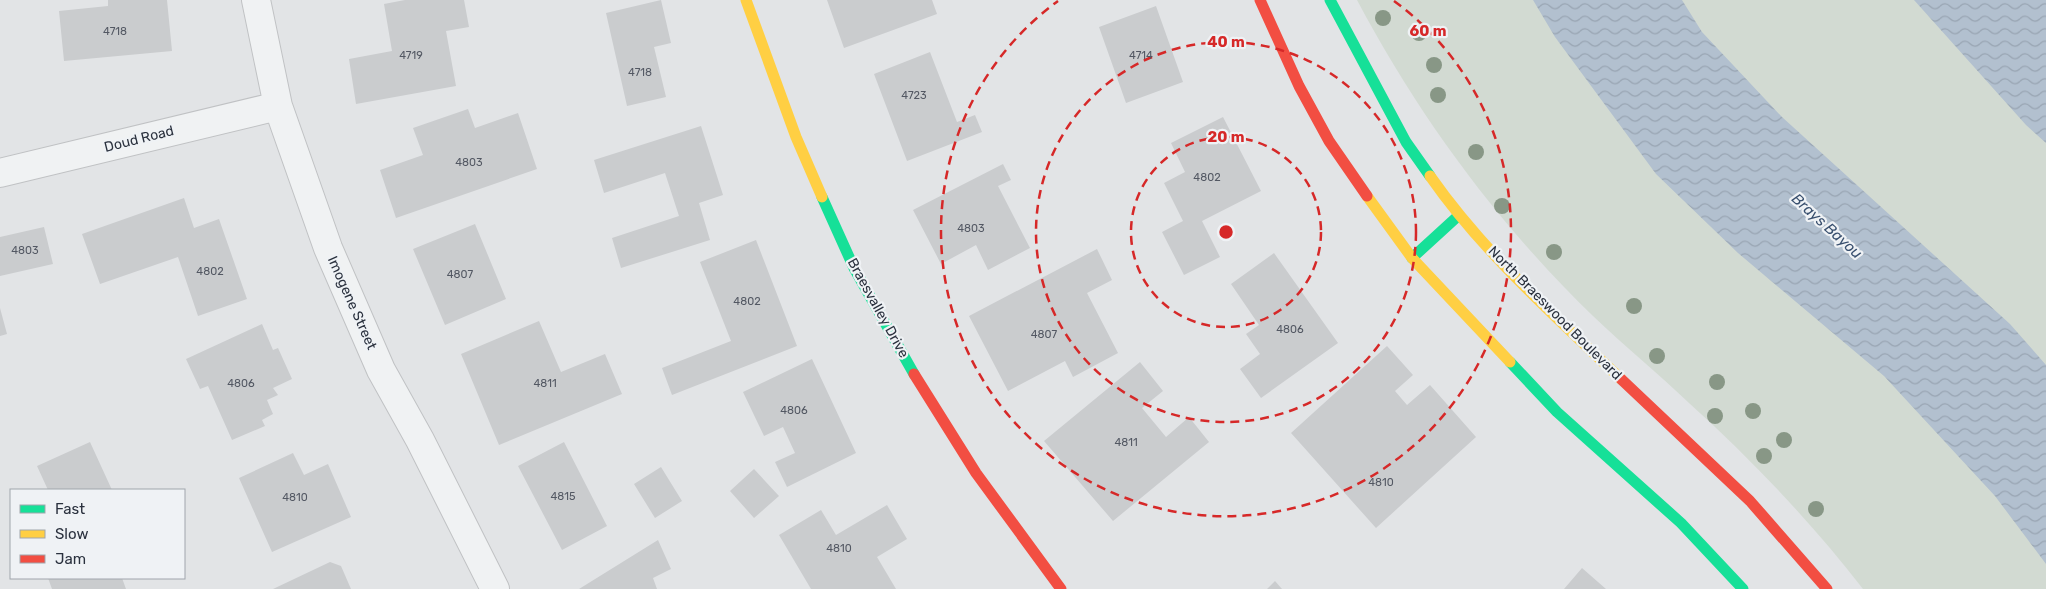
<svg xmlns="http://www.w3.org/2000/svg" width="2046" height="589" font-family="Rubik,sans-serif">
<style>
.park{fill:#d2dad2}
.water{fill:url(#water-waves)}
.building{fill:#caccce}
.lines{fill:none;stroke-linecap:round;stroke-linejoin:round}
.street-casing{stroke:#c0c2c4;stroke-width:30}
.street{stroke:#f0f2f3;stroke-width:28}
.fast{stroke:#16e098;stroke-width:11}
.slow{stroke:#ffcf43;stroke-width:11}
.jam{stroke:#f24e42;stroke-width:11}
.tree{fill:#889786}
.ring{fill:none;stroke:#d62828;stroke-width:2.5;stroke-dasharray:9 6}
.labels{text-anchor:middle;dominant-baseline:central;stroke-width:4.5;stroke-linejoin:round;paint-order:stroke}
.number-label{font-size:11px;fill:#535863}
.street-label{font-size:14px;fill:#2a313e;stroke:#eff2f5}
.water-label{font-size:15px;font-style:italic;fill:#384f6e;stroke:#eff2f5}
.centre{fill:#d62828;stroke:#eff2f5;stroke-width:2.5}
.ring-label{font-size:15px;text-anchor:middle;font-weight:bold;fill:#d62828;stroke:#eff2f5;stroke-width:4.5;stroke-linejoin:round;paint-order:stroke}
</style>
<defs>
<pattern id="water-waves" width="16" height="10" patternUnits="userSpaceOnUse" patternTransform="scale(1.25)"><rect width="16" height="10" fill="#b2c0cf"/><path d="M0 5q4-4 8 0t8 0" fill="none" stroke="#99a5b3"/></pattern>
</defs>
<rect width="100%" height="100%" fill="#e2e4e6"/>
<path class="park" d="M1357,0H2046V589H1863C1812,523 1751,459 1689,403C1658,373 1624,346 1593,316C1498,224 1419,117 1357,0Z"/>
<path class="water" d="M1533,0H1682L1702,32L1782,117L2010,324L2046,365V564L1995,496L1884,376L1738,253L1656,174L1555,37Z
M1914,0H2046V143L2026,125Z"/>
<path class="building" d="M108,0H167L172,51L64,61L59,11L108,6Z
M405,0H464L469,27L446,31L456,86L356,104L349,59L392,51L384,4Z
M661,0L671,43L654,47L666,97L627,106L606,13Z
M827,0H932L937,14L844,48Z
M1156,6L1183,82L1126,103L1099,27Z
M930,52L957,122L975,115L982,132L907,161L874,74Z
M468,109L475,128L518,113L537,169L396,218L380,170L423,155L413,128Z
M1223,117L1261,191L1202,221L1220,257L1184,275L1162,232L1183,221L1164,183L1185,172L1171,143Z
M701,126L723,195L699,203L710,240L621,268L612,238L679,216L665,173L604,193L594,160Z
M1003,164L1011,180L998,186L1030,248L988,270L976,245L941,264L913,210Z
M184,198L194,228L219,219L247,299L198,316L178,257L100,284L82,234Z
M475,224L506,299L445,325L413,249Z
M44,227L53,264L0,276V237Z
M756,240L797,346L672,395L662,368L731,341L700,262Z
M1097,249L1112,280L1087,293L1118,353L1073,377L1065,361L1008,391L969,316Z
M1274,253L1338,343L1261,398L1240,369L1260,354L1246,334L1259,325L1231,284Z
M0,308L7,334L0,336Z
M539,321L561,372L605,354L622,394L499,445L461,354Z
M262,324L273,350L278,348L292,379L273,388L278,395L267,400L273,414L262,420L265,426L232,440L208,386L200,389L186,359Z
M1387,346L1413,375L1395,391L1407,405L1430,385L1476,437L1376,528L1291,433Z
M812,359L856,453L787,487L775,462L795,453L783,427L764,436L743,392Z
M1140,362L1163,391L1142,408L1166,437L1189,417L1209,442L1113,521L1044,441Z
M90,442L112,490H48L37,466Z
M564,442L607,526L562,550L518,466Z
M293,453L304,475L328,464L351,517L272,552L239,478Z
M661,467L682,501L655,518L634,484Z
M754,469L779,496L754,518L730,491Z
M887,505L907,539L877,557L896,589H811L779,535L821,510L836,535Z
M658,540L671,569L653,578L657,589H579Z
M330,562L341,566L351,589H273Z
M1582,568L1606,589H1564Z
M48,578H122L126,589H52Z
M1275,581L1282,589H1267Z"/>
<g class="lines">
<defs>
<path id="street" d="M256,0L278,106L328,248L381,370L420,440L495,589
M0,173L278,106"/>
</defs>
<use href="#street" class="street-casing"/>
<use href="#street" class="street"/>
<path class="fast" d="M1330,0L1406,142L1430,176
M822,197L854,268L914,374
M1412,258L1458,216
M1510,362L1557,412L1681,523L1743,589"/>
<path class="slow" d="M746,0L796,137L822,197
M1430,176C1483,252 1554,315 1621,379
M1367,196L1412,258L1510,362"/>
<path class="jam" d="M1260,0L1299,86L1329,141L1367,196
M914,374L976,473L1061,589
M1621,379L1750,501L1827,589"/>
</g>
<g class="tree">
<circle cx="1383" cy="18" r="8"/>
<circle cx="1419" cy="33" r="8"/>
<circle cx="1434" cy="65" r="8"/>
<circle cx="1438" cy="95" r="8"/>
<circle cx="1476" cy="152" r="8"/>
<circle cx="1502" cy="206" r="8"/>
<circle cx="1554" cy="252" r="8"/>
<circle cx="1634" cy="306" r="8"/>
<circle cx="1657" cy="356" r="8"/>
<circle cx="1717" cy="382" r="8"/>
<circle cx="1753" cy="411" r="8"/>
<circle cx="1715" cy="416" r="8"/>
<circle cx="1784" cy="440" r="8"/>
<circle cx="1764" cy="456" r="8"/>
<circle cx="1816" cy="509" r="8"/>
</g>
<g class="ring">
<circle cx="1226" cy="232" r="95"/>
<circle cx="1226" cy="232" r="190"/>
<path d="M1394 1A285 285 0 1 1 1058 1"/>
</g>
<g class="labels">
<g class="number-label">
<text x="115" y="31">4718</text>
<text x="411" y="55">4719</text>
<text x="1141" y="55">4714</text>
<text x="640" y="72">4718</text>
<text x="914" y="95">4723</text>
<text x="469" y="162">4803</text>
<text x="1207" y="177">4802</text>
<text x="971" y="228">4803</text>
<text x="25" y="250">4803</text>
<text x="210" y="271">4802</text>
<text x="460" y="274">4807</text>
<text x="747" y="301">4802</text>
<text x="1290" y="329">4806</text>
<text x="1044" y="334">4807</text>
<text x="241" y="383">4806</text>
<text x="545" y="383">4811</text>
<text x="794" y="410">4806</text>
<text x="1126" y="442">4811</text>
<text x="1381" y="482">4810</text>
<text x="563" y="496">4815</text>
<text x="295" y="497">4810</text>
<text x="839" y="548">4810</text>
</g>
<g class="street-label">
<text transform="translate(139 139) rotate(-14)">Doud Road</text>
<text transform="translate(352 303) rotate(66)">Imogene Street</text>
<text transform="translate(878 308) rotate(61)">Braesvalley Drive</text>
<text transform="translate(1555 313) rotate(45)">North Braeswood Boulevard</text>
</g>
<g class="water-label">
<text transform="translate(1827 226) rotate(42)">Brays Bayou</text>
</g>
</g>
<circle cx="1226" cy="232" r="8" class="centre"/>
<g class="ring-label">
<text x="1428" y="36">60 m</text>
<text x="1226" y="47">40 m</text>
<text x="1226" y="142">20 m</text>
</g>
<rect x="10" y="489" width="175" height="90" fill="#eff2f5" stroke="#a0a5ac"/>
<rect x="20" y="505" width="25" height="8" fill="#16e098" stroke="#a0a5ac"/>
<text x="55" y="514" font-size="15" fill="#2a313e">Fast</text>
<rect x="20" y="530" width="25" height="8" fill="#ffcf43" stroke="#a0a5ac"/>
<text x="55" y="539" font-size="15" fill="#2a313e">Slow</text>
<rect x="20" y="555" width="25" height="8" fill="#f24e42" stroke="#a0a5ac"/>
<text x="55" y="564" font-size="15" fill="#2a313e">Jam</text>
</svg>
